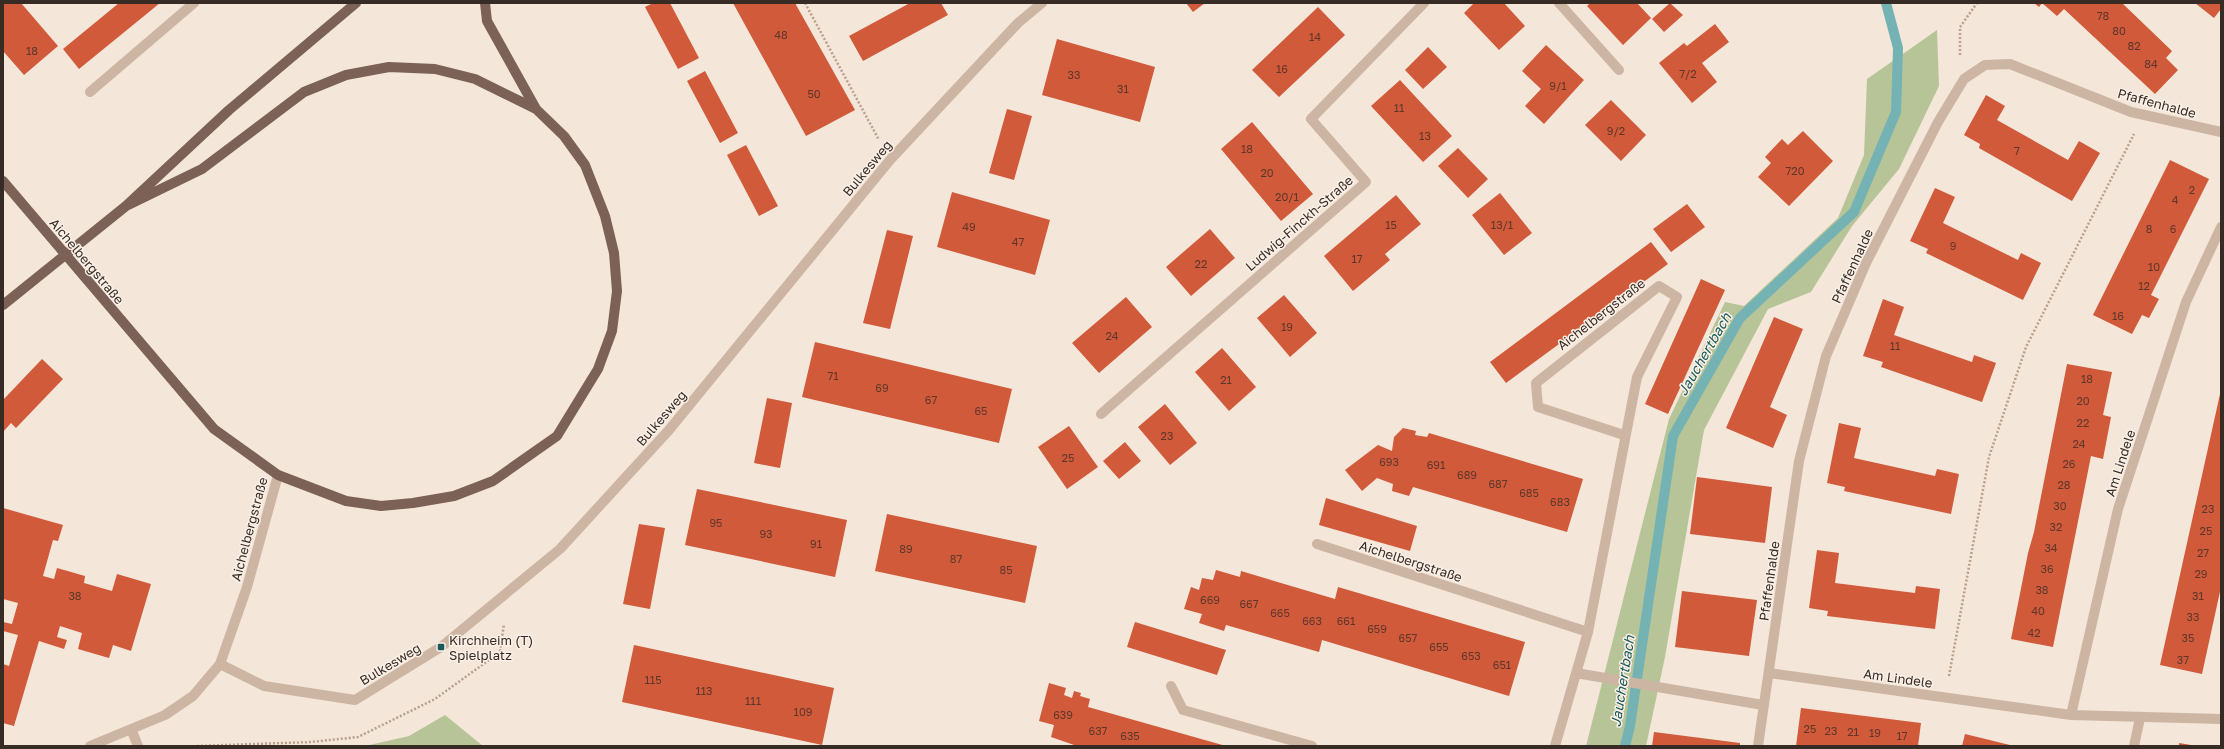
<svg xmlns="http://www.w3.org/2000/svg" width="2224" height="749" font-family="'Golos Text',sans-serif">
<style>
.green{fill:#b6c498}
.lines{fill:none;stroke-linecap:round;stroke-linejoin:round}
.stream{stroke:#75b2b3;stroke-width:10}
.building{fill:#d05a3a}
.path{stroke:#b89f8e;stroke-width:2.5;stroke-dasharray:2 2;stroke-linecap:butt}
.minor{stroke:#cdb5a4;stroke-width:10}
.major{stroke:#7b6156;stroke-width:10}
.poi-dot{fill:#185a5c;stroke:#fbf0e6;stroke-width:1.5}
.labels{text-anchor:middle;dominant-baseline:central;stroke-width:3;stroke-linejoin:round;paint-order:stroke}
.number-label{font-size:11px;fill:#5d372b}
.street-label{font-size:13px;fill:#372b26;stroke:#fbf0e6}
.poi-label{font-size:13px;fill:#372b26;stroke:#fbf0e6;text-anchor:start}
.water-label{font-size:14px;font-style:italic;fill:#185a5c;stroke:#fbf0e6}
</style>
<rect width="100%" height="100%" fill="#f4e6d9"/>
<path class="green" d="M1937,30L1939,86L1899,169L1852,226L1811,292L1768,309L1704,430L1665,657L1646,746H1586L1669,419L1725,302L1744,306L1838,218L1864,155L1867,79Z
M445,715L483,746H365L409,736Z"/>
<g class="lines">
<path class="stream" d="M1625,746L1630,726L1673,436L1740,318L1854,212L1896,112L1898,48L1886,3"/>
</g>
<path class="building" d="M3,3H21L58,46L24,75L3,51Z
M119,3H160L79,69L63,49Z
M653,3H670L699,58L678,69L645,7Z
M733,3H795L855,110L806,136Z
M910,3H941L948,15L863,61L849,36Z
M1186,3H1205L1193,12Z
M1474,3H1504L1525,26L1499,50L1464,13Z
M1590,3H1637L1651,18L1623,45L1587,6Z
M1670,3L1683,15L1664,32L1652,19Z
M2034,3H2122L2172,51L2166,58L2178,70L2155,94L2064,9L2057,16L2042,3L2039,7Z
M2195,3H2221V9L2214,18Z
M1318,7L1345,35L1279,97L1252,70Z
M1715,24L1729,42L1702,63L1717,82L1692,103L1659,63L1684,43L1687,46Z
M1057,39L1155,67L1140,122L1042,95Z
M1546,45L1584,80L1544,124L1525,106L1541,89L1522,71Z
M1428,47L1447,67L1423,89L1405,70Z
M705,71L738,133L720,143L687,81Z
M1400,80L1452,136L1423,162L1371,106Z
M1986,95L2005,106L1997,120L2068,160L2079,141L2100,153L2072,201L1979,148L1980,144L1964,135Z
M1611,100L1646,135L1621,161L1585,125Z
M1007,109L1032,116L1014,180L989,173Z
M1252,122L1313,194L1281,221L1221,149Z
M1803,131L1833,161L1789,206L1758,177L1771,163L1765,157L1782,139L1788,145Z
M746,145L778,206L759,216L727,155Z
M1458,148L1488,179L1468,198L1438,166Z
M2170,160L2209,179L2151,295L2159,299L2149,318L2142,315L2132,334L2093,315Z
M1935,188L1955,197L1943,223L2018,260L2021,253L2041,263L2023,300L1926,253L1928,249L1910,241Z
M952,192L1050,220L1035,275L937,247Z
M1500,193L1532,233L1504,255L1472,215Z
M1396,195L1421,224L1385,254L1390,260L1353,291L1324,256Z
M1687,204L1705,227L1671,252L1653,229Z
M1210,229L1235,258L1191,296L1166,267Z
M887,230L913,236L890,329L863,323Z
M1651,242L1668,264L1506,383L1490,362Z
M1701,279L1725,290L1668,414L1645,404Z
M1284,295L1317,333L1290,357L1257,318Z
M1126,297L1152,327L1099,373L1072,343Z
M1883,299L1904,307L1894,335L1972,362L1974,355L1996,363L1982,402L1881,367L1883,362L1863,356Z
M1774,317L1803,329L1770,407L1787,415L1773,448L1726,428Z
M815,342L1012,389L999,443L802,397Z
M1222,348L1256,387L1229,411L1195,372Z
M42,359L63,379L16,428L11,423L3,432V400Z
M2067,364L2112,372L2103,415L2111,417L2103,459L2091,456L2053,647L2011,639L2028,553L2034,532Z
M2220,394L2221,587L2202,674L2160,665Z
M767,398L792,403L780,468L754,463Z
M1165,404L1197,443L1170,465L1138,427Z
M1839,423L1861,428L1854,458L1935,476L1937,469L1959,474L1951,514L1844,491L1845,487L1827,483Z
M1069,426L1098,467L1067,489L1038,447Z
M1403,428L1416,431L1415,435L1427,437L1429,433L1583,479L1567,532L1413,487L1409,496L1392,491L1393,484L1377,478L1362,491L1345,470L1378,445L1392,451L1394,437Z
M1125,442L1141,461L1119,479L1103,461Z
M1697,477L1772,487L1765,543L1690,534Z
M697,489L847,520L835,577L685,545Z
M1326,498L1417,526L1410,551L1319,525Z
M3,508L63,525L58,541L53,540L43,576L54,579L57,568L85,576L84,583L112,591L117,574L151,584L131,651L113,645L109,658L78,649L82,633L60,626L57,637L67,640L64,649L39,641L14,726L3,723V664L9,666L18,635L3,631V622L12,624L18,603L3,599Z
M887,514L1037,546L1025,603L875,571Z
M639,524L665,528L650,609L623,604Z
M1817,550L1839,553L1835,583L1915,593L1916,586L1940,589L1935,629L1827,616L1828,611L1809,608Z
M1216,570L1240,577L1241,571L1335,599L1338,587L1525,642L1509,696L1322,640L1319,652L1226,625L1224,631L1199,623L1202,614L1184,609L1191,587L1199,590L1202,578L1213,580Z
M1682,591L1757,600L1749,656L1675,647Z
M1135,622L1226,650L1217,675L1127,647Z
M634,645L834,688L822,745L622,702Z
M1049,683L1066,688L1064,695L1072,698L1074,691L1081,693L1080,696L1090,699L1088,707L1226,746H1077L1051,737L1054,725L1039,721Z
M1801,708L1921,723L1918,746H1796Z
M1654,732L1740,743V746H1652Z
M1965,734L2010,745V746H1962Z
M2179,743L2191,745V746H2179Z"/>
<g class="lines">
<path class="path" d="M805,3L879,140
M1960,55V27L1977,3
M1949,676L1989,457L2026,347L2134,134
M197,746L311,742L358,737L435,699L500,652L504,624"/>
<path class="minor" d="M1559,3L1619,70
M90,92L194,3
M1101,414L1366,182L1311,119L1424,3
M1317,544L1588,632
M220,664L264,686L355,700L441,647L560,549L669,430L890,160L1018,23L1042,3
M1576,673L1763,705
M1769,673L2071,715L2221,719
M1171,686L1183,710L1312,746
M2071,715L2118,509L2186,302L2221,227
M131,729L138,746
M90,746L165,715L193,696L220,664L247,587L278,475
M1555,746L1588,632L1637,377L1677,297L1659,286L1536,383L1538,407L1624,435
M1758,746L1799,461L1826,356L1866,263L1938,122L1964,79L1985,65L2010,64L2131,112L2221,132
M2134,746L2140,718"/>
<path class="major" d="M485,3L487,21L536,109
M3,181L214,429L278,475L346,501L381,506L413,503L454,496L493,481L557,436L598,369L612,331L617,291L614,253L605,216L585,165L564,136L536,109L475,79L435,69L389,67L346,75L304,92L202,169L126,206
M3,305L126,206L229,110L356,3"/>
</g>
<rect class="poi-dot" x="437" y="643" width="8" height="8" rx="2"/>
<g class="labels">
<g class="number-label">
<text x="2103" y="15">78</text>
<text x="2119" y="30">80</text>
<text x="781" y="34">48</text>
<text x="1315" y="36">14</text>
<text x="2134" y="45">82</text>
<text x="32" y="50">18</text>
<text x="2151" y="63">84</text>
<text x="1282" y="68">16</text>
<text x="1688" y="73">7/2</text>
<text x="1074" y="74">33</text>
<text x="1558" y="85">9/1</text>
<text x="1123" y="88">31</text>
<text x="814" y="93">50</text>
<text x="1399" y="107">11</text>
<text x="1616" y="130">9/2</text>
<text x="1425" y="135">13</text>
<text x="1247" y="148">18</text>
<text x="2017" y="150">7</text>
<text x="1795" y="170">720</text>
<text x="1267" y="172">20</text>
<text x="2192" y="189">2</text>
<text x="1287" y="196">20/1</text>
<text x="2175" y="199">4</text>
<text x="1391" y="224">15</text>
<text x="1502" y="224">13/1</text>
<text x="969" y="226">49</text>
<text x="2149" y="228">8</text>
<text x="2173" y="228">6</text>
<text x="1018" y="241">47</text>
<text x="1953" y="245">9</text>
<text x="1357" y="258">17</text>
<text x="1201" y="263">22</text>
<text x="2154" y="266">10</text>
<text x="2144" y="285">12</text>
<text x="2118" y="315">16</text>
<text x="1287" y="326">19</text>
<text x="1112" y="335">24</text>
<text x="1895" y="345">11</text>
<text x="833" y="375">71</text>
<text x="2087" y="378">18</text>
<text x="1226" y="379">21</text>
<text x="882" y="387">69</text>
<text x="931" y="399">67</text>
<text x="2083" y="400">20</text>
<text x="981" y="410">65</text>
<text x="2083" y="422">22</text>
<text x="1167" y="435">23</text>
<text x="2079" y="443">24</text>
<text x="1068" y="457">25</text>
<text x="1389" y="461">693</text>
<text x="2069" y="463">26</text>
<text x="1436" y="464">691</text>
<text x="1467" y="474">689</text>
<text x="1498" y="483">687</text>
<text x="2064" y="484">28</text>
<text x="1529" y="492">685</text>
<text x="1560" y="501">683</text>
<text x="2060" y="505">30</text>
<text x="2208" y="508">23</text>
<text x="716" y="522">95</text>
<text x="2056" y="526">32</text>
<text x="2206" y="530">25</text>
<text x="766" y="533">93</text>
<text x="816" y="543">91</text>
<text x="2051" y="547">34</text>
<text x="906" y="548">89</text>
<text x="2203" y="552">27</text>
<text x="956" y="558">87</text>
<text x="2047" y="568">36</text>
<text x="1006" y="569">85</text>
<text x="2201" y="573">29</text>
<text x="2042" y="589">38</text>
<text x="75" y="595">38</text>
<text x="2198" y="595">31</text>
<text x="1210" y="599">669</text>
<text x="1249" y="603">667</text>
<text x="2038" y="610">40</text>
<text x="1280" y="612">665</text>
<text x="2193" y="616">33</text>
<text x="1312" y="620">663</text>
<text x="1346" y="620">661</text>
<text x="1377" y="628">659</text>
<text x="2034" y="632">42</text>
<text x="1408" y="637">657</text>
<text x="2188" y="637">35</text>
<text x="1439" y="646">655</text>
<text x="1471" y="655">653</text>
<text x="2183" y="659">37</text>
<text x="1502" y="664">651</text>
<text x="653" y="679">115</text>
<text x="704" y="690">113</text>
<text x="753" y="700">111</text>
<text x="803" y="711">109</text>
<text x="1063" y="714">639</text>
<text x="1810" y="728">25</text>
<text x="1098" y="730">637</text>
<text x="1831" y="730">23</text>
<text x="1853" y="731">21</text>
<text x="1875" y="732">19</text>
<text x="1130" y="735">635</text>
<text x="1902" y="735">17</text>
</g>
<g class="street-label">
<text transform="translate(2157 103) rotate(15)">Pfaffenhalde</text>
<text transform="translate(867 168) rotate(-50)">Bulkesweg</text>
<text transform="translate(1299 223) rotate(-41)">Ludwig-Finckh-Straße</text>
<text transform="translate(87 261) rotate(50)">Aichelbergstraße</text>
<text transform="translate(1852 266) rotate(-65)">Pfaffenhalde</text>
<text transform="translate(1601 314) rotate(-38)">Aichelbergstraße</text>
<text transform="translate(661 418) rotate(-49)">Bulkesweg</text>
<text transform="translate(2120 463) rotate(-72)">Am Lindele</text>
<text transform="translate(249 529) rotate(-75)">Aichelbergstraße</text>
<text transform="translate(1411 561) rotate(18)">Aichelbergstraße</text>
<text transform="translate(1769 581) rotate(-82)">Pfaffenhalde</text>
<text transform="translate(390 664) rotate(-31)">Bulkesweg</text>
<text transform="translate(1898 678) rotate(8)">Am Lindele</text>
</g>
<g class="poi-label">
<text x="449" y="640">Kirchheim (T)<tspan x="449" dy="15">Spielplatz</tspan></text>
</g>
<g class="water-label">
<text transform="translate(1704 354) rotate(-60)">Jauchertbach</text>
<text transform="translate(1622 681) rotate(-81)">Jauchertbach</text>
</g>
</g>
<rect width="2224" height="749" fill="none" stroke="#372b26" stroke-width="8"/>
</svg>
